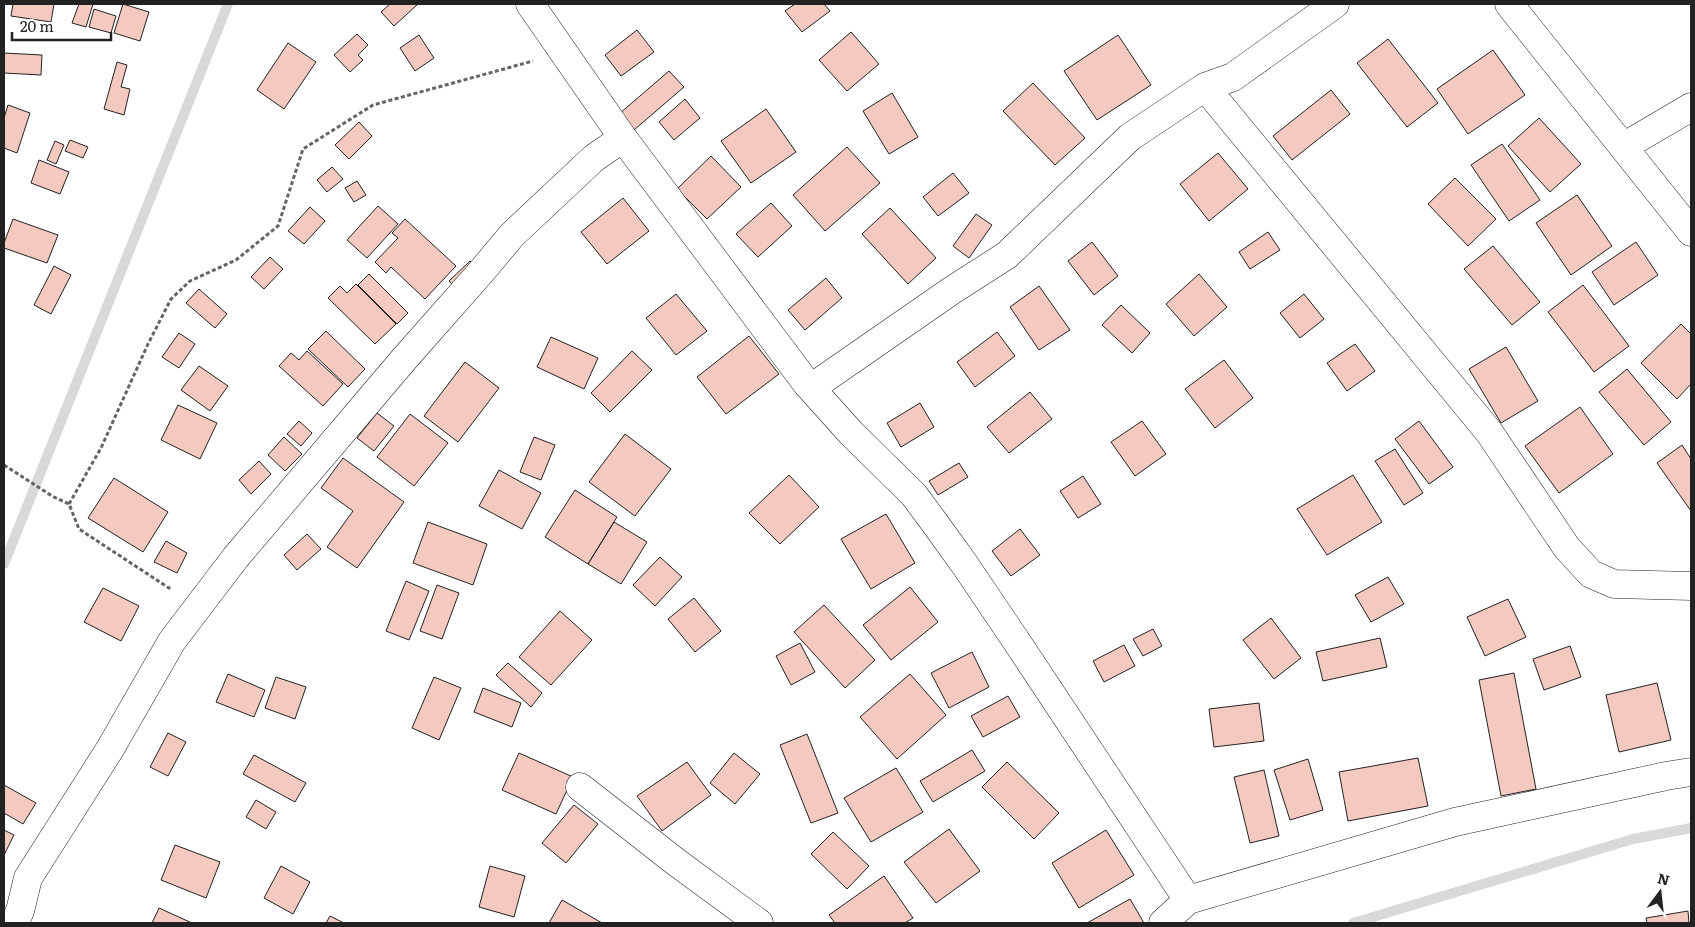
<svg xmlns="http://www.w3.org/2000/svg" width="1695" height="927" font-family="Literata,serif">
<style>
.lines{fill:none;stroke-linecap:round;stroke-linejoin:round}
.stream{stroke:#d9d9d9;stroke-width:10}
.building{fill:#f3c9c0;stroke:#222}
.minor-casing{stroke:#222;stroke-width:29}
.path{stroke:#646464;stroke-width:3;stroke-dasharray:4 2.5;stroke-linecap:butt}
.minor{stroke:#fff;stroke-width:28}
</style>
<rect width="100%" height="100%" fill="#fff"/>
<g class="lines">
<path class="stream" d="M4,564L228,4
M1353,923L1633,839L1691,828"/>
</g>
<path class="building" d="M13,4H54L51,22L11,16Z
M79,4H93L86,27L72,23Z
M123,4L149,12L140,41L114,33Z
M390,4H418L394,26L381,12Z
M795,4H824L830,11L802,32L785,11Z
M94,9L116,16L111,33L89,27Z
M637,30L654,52L621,76L605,55Z
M851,32L879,64L847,91L819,60Z
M357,34L368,45L358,55L363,60L350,72L334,55Z
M419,35L434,58L415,71L400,48Z
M1118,35L1151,85L1097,120L1064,71Z
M1388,39L1438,103L1407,127L1357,63Z
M288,43L316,62L284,109L257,90Z
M1493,50L1525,95L1468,134L1437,89Z
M4,53L42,55L41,75L4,73Z
M117,62L127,65L121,87L130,89L124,115L104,109Z
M669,71L684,87L634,130L619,114Z
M1033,83L1085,138L1055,165L1003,111Z
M1331,90L1350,114L1292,160L1273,136Z
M892,93L918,137L889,154L863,111Z
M685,99L700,118L674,140L659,122Z
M8,105L30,113L17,153L4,148V118Z
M766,109L796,152L751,183L721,141Z
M1539,118L1581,164L1550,192L1508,146Z
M359,122L372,136L349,159L335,145Z
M70,140L88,147L83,158L65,151Z
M55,141L64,145L56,164L47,160Z
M1502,144L1540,200L1509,221L1471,165Z
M847,147L880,183L825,231L793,195Z
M1218,153L1248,189L1209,221L1180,184Z
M711,156L741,187L707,219L677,189Z
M39,160L69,172L60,194L31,183Z
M332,167L343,179L327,192L317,180Z
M953,173L969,193L938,216L923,197Z
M1455,178L1496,219L1468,246L1428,204Z
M357,181L366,195L354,202L345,188Z
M1577,195L1612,246L1571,275L1536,223Z
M623,198L649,231L607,264L581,232Z
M771,203L792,226L758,257L736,234Z
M378,206L398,224L367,258L347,240Z
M310,207L325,221L304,244L288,231Z
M890,208L936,258L908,284L862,234Z
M976,214L992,225L969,258L953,246Z
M13,219L58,235L47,263L4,248V243Z
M405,219L456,266L425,299L391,267L386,273L375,262L398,238L392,233Z
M1268,232L1280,250L1250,269L1239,252Z
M1092,242L1118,276L1094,295L1068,261Z
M1636,242L1658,275L1614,305L1592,272Z
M1493,246L1540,302L1512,325L1464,269Z
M270,257L283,269L264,289L251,277Z
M470,261L479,271L458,290L449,281Z
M54,266L71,275L51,314L34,305Z
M369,274L408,313L397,324L358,285Z
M1199,274L1227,307L1194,336L1166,304Z
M826,278L842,298L805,330L788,310Z
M356,284L396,324L375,344L328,298L340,286L347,293Z
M1583,285L1629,346L1594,372L1548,312Z
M1039,286L1070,330L1039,350L1010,307Z
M199,289L227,314L215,328L186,303Z
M676,294L707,331L676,355L646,318Z
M1304,294L1324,319L1300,338L1280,313Z
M1121,305L1150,333L1132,353L1102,325Z
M1681,324L1691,334V384L1677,399L1641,363Z
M326,331L365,369L348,387L308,349Z
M997,332L1015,356L975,387L957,362Z
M179,333L195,344L179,368L162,357Z
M749,336L779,374L726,414L697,377Z
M551,337L598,358L584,389L537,367Z
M1355,344L1375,371L1347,391L1327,363Z
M1506,347L1538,401L1501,423L1469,369Z
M307,351L343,384L323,406L279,366L291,353L299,360Z
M632,351L652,370L610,412L591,393Z
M1224,360L1253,398L1215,428L1185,389Z
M465,362L499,388L458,442L424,416Z
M199,366L228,386L210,411L181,390Z
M1627,369L1671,422L1644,445L1599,392Z
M1030,392L1052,419L1009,453L987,427Z
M920,403L934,427L901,447L887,423Z
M178,405L217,423L200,459L161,440Z
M1580,407L1613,454L1559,493L1525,446Z
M377,413L394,426L374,451L357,438Z
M410,414L448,443L414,486L377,457Z
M299,421L312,433L301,446L287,434Z
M1142,421L1166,454L1135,476L1111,442Z
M1419,421L1453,467L1429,484L1395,439Z
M625,434L671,469L635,516L589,482Z
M284,437L302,454L285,471L268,455Z
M534,437L555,445L541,480L520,472Z
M1682,445L1691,459V511L1657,463Z
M1395,449L1423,493L1404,505L1375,461Z
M343,458L404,502L357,568L327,547L353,511L321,488Z
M259,461L271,474L251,494L239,480Z
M959,463L968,477L938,495L929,481Z
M499,470L541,493L522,529L479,506Z
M789,475L819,507L780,544L749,513Z
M1353,475L1382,522L1327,555L1297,509Z
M1083,476L1101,504L1078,518L1060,491Z
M114,478L168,512L143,552L88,518Z
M575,490L617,517L588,564L545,537Z
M886,514L915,563L871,589L841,539Z
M428,522L487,544L473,585L413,563Z
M614,522L647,542L621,584L588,564Z
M1020,529L1040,555L1011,576L992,551Z
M307,534L321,549L297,570L284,555Z
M166,541L187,553L177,573L154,562Z
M660,557L682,577L655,606L633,585Z
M1388,577L1404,604L1371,622L1355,595Z
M406,581L429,591L409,640L386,631Z
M437,585L459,593L442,639L420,631Z
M910,587L938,622L891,660L863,625Z
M103,588L139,606L121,641L84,622Z
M694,598L721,631L695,652L668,619Z
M1508,599L1526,637L1485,656L1467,617Z
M824,605L875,660L845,688L794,632Z
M560,611L592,640L551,685L519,657Z
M1271,618L1301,658L1274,679L1243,640Z
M1153,629L1162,646L1143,656L1133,639Z
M1380,638L1387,667L1323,681L1316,652Z
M800,643L815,672L791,685L776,656Z
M1124,645L1135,666L1104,682L1093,661Z
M1570,646L1581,677L1544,690L1533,659Z
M972,652L989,687L949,708L931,673Z
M508,663L542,693L531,707L496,675Z
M1514,673L1536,789L1501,796L1479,680Z
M228,674L265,690L254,717L216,702Z
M910,674L946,715L897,759L860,717Z
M276,677L306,687L295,719L265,708Z
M434,677L461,688L439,740L412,728Z
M1657,683L1671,740L1619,752L1606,695Z
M483,688L521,703L512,727L474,712Z
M1008,696L1020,717L983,737L971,716Z
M1259,703L1264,741L1214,747L1209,709Z
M168,733L186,742L168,776L150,767Z
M807,734L838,813L811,823L780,745Z
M972,750L985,771L933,802L920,781Z
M519,753L573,777L556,814L502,790Z
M734,753L760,774L735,804L710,783Z
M254,755L306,783L295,802L243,774Z
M1418,758L1428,806L1348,821L1339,772Z
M1308,759L1323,810L1290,820L1274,770Z
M687,762L711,795L662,831L637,796Z
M1007,762L1059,813L1034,839L982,787Z
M896,768L923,812L871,842L844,798Z
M1264,770L1279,836L1250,843L1234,777Z
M4,785L36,803L23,824L4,813Z
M256,800L276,812L266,829L246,817Z
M574,805L598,824L566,863L542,843Z
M949,829L980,871L936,903L904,862Z
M4,830L14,835L4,855Z
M1106,830L1134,875L1079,908L1052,863Z
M833,832L869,866L847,889L811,854Z
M175,845L220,862L206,898L161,880Z
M281,866L310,882L293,914L264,898Z
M490,866L525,876L514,917L479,907Z
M884,876L913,918L905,923H835L829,915Z
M1130,899L1144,923H1087Z
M562,900L602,923H549Z
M159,908L192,923H152Z
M1688,911L1689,923H1647L1646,918Z
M330,916L344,923H326Z"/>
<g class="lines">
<defs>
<path id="minor" d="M530,4L623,138L807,384L851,433L914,495L934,522L965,565L1021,648L1188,900
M1509,4L1691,232
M1205,87L1489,432L1567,548L1591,574L1614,584L1691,586
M1623,147L1691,107
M811,388L951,291L1007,255L1130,137L1205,87L1233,77L1335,4
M580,787L676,862L759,923
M14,923L20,911L28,878L110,749L172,641L236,557L405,358L481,272L512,235L594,158L623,138
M1163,923L1188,900L1455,822L1666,776L1691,772"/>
</defs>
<use href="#minor" class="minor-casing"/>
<path class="path" d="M4,465L52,496L69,504L79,529L172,590
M69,504L101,448L148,344L171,299L190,281L236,260L278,226L303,149L373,105L533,61"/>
<use href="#minor" class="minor"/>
</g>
<rect width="1695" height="927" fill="none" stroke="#222222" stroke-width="10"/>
<g transform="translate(1660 892) rotate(15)" stroke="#ffffff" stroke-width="4" paint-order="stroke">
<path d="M0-4L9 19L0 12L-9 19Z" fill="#222222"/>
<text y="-8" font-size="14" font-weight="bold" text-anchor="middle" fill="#222222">N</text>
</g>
<path d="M12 32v8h99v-8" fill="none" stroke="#222222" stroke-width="2.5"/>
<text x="20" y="32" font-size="15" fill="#222222" stroke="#ffffff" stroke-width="4" paint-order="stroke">20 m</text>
</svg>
